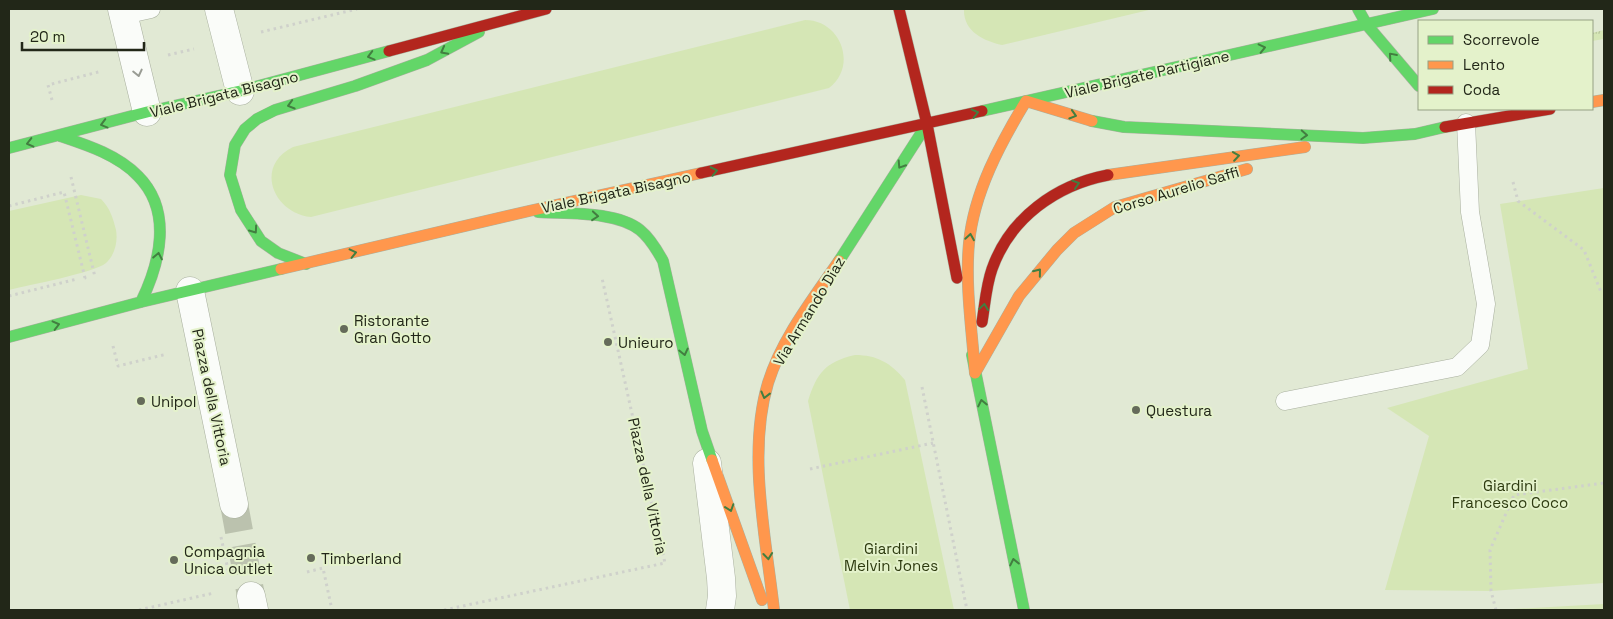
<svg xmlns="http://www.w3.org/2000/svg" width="1613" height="619" font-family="'Space Grotesk',sans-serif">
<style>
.grass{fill:url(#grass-tufts)}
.green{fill:#d5e6b5}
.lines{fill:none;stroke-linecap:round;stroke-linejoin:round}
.street-tunnel{stroke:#bbc2ae;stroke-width:28;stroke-dasharray:28 14;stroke-linecap:butt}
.lane-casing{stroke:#a9b09f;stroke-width:19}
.street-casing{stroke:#a9b09f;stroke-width:29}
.fast-casing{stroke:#a9b09f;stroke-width:12}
.slow-casing{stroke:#a9b09f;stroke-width:12}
.jam-casing{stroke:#a9b09f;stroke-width:12}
.path{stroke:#cfd1cb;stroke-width:3;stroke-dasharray:2.5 4;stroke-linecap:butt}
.lane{stroke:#fafcf9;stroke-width:18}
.street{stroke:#fafcf9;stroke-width:28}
.fast{stroke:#63d668;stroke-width:11}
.slow{stroke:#ff974d;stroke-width:11}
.jam{stroke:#b3261e;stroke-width:11}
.oneway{stroke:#427e40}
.oneway2{stroke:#999c94}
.poi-dot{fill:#656b5a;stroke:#e4f2cb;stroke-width:2}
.labels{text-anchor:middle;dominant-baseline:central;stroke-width:4;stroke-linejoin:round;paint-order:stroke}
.street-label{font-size:15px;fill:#222718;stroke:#e4f2cb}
.poi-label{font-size:15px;fill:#222718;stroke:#e4f2cb;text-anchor:start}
.park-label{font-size:15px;fill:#2e3b10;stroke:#e4f2cb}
</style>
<defs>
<pattern id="grass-tufts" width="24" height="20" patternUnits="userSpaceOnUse" patternTransform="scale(1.25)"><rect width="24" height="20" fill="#d5e6b5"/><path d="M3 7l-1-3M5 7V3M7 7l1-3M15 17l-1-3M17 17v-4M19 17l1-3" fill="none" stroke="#b7c59b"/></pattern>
</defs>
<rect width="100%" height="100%" fill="#e1e9d4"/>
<path class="grass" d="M1604,30V39L1592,41V33Z"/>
<path class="green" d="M964,9H1153L1002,45C983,41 963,31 964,9Z
M805,20C841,20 858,66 829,88L311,217C273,213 254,166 293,147Z
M1604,188V583L1491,591L1385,590L1429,436L1387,408L1528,369L1500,204Z
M81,195L101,199C110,208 113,218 116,230C118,241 115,255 106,263C94,273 28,285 9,290V211Z
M855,355C877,355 891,363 905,380L954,610H850L808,401C817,373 825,362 855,355Z
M1604,604V610H1491H1496Z"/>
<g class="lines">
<path class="street-tunnel" d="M234,504L251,596"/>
<defs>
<path id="lane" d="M124,15L151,9
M1285,401L1457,367L1480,345L1486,304L1470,212L1466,123"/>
<path id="street" d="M122,9L147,112
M219,9L240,91
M190,291L234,504
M707,463L721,578L722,596L720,610
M251,596L254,610"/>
<path id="fast" d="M1358,9L1367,25L1419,86
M982,111L1433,9
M1092,121L1124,127L1363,138L1415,134L1445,127
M60,136C87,145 118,155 138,176C173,211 160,263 141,302
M9,148L147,112L240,91L389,51
M538,212C568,214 616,211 640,230C650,238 657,250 663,261L702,431L712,460
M839,261L927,124
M306,264L278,253L261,241L241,210L230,175L235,145L245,129L257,119L275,110L355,86L427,60L479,32
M9,337L141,302L281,269
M972,355L1024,610"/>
<path id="slow" d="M1592,102L1604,100
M1108,175L1305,147
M281,269L529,211L701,173
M975,373C972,330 965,286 969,243C974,192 1000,144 1026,101L1092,121
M975,373L1019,296L1057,250L1074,233L1115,207L1247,169
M712,460L762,600
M774,610C766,538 747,453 768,383C782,338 813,299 839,261"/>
<path id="jam" d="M899,9L927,124L957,278
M389,51L546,9
M1445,127L1550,109
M701,173L982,111
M982,322C985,304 986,286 992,269C1010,218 1056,185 1108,175"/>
</defs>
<use href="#lane" class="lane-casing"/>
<use href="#street" class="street-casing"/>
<use href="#fast" class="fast-casing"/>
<use href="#slow" class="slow-casing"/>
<use href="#jam" class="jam-casing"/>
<path class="path" d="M261,32L357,9
M168,55L194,49
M52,100L48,85L102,71
M71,177L95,277
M1513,182L1518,201L1584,250L1601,292
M9,206L64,192L85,278H83
M9,296L77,279
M113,346L118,366L167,354
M922,387L967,610
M810,469L933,443
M221,537L228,570
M307,572L323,568L332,610
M139,610L214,593
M444,610L665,563L602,278
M1496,610L1491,591L1490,550L1514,495L1604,483"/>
<use href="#lane" class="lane"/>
<use href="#street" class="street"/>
<use href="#fast" class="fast"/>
<use href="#slow" class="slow"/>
<use href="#jam" class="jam"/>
</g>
<defs><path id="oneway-chevron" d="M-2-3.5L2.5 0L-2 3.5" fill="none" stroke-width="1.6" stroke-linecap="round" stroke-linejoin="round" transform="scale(1.25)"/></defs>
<g class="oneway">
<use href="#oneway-chevron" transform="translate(1262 48) rotate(-13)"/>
<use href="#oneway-chevron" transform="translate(444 51) rotate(152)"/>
<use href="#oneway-chevron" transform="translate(371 56) rotate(165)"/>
<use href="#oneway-chevron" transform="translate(1392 56) rotate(-131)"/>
<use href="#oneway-chevron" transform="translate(291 105) rotate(164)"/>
<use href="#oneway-chevron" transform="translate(975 113) rotate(-14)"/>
<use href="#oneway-chevron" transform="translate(1073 115) rotate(17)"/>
<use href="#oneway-chevron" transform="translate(104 124) rotate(165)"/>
<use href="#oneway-chevron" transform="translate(1304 135) rotate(3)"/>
<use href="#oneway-chevron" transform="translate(30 143) rotate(166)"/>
<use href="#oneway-chevron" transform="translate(1236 156) rotate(-8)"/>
<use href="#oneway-chevron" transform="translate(901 165) rotate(123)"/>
<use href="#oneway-chevron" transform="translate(714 171) rotate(-12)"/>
<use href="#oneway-chevron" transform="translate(1076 184) rotate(-18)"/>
<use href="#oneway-chevron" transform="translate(595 216) rotate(5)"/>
<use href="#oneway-chevron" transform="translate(254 230) rotate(55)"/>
<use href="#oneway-chevron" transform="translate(970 237) rotate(-81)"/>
<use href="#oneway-chevron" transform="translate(353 253) rotate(-13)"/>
<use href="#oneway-chevron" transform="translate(158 256) rotate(-79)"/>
<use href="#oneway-chevron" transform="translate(1038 272) rotate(-51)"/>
<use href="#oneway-chevron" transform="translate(984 307) rotate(-82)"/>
<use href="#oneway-chevron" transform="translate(56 325) rotate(-14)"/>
<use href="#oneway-chevron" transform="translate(684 352) rotate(77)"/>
<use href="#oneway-chevron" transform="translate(765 395) rotate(104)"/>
<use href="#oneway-chevron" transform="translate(982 403) rotate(-102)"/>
<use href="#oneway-chevron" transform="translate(730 508) rotate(71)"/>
<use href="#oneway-chevron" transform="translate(768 556) rotate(84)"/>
<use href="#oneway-chevron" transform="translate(1014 562) rotate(-102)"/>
</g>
<use class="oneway2" href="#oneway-chevron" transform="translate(138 73) rotate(77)"/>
<g class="poi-dot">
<circle cx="344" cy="329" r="5"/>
<circle cx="608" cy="342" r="5"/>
<circle cx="141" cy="401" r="5"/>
<circle cx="1136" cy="410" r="5"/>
<circle cx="311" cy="558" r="5"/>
<circle cx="174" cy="560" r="5"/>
</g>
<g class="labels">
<g class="street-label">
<text transform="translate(1147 74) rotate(-13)">Viale Brigate Partigiane</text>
<text transform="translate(224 94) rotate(-14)">Viale Brigata Bisagno</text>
<text transform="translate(1176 190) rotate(-17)">Corso Aurelio Saffi</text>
<text transform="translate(616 192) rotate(-12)">Viale Brigata Bisagno</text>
<text transform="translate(809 311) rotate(-59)">Via Armando Diaz</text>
<text transform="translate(212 397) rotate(78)">Piazza della Vittoria</text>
<text transform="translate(648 486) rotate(78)">Piazza della Vittoria</text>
</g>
<g class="poi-label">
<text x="354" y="320">Ristorante<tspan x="354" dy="17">Gran Gotto</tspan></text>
<text x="618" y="342">Unieuro</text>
<text x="151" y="401">Unipol</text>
<text x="1146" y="410">Questura</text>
<text x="184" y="551">Compagnia<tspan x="184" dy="17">Unica outlet</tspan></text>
<text x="321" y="558">Timberland</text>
</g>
<g class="park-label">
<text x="1510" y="485">Giardini<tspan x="1510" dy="17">Francesco Coco</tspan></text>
<text x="891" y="548">Giardini<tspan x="891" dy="17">Melvin Jones</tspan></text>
</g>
</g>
<rect width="1613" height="619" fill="none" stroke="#222718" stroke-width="20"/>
<rect x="1418" y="20" width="175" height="90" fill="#e4f2cb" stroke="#96a183"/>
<rect x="1428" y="36" width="25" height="8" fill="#63d668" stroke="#96a183"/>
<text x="1463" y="45" font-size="15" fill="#222718">Scorrevole</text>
<rect x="1428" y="61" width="25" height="8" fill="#ff974d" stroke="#96a183"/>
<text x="1463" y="70" font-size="15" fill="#222718">Lento</text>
<rect x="1428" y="86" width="25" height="8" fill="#b3261e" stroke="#96a183"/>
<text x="1463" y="95" font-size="15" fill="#222718">Coda</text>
<path d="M22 42v8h122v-8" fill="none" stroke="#222718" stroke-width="2.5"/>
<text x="30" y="42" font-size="15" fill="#222718" stroke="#e4f2cb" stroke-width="4" paint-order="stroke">20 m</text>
</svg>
